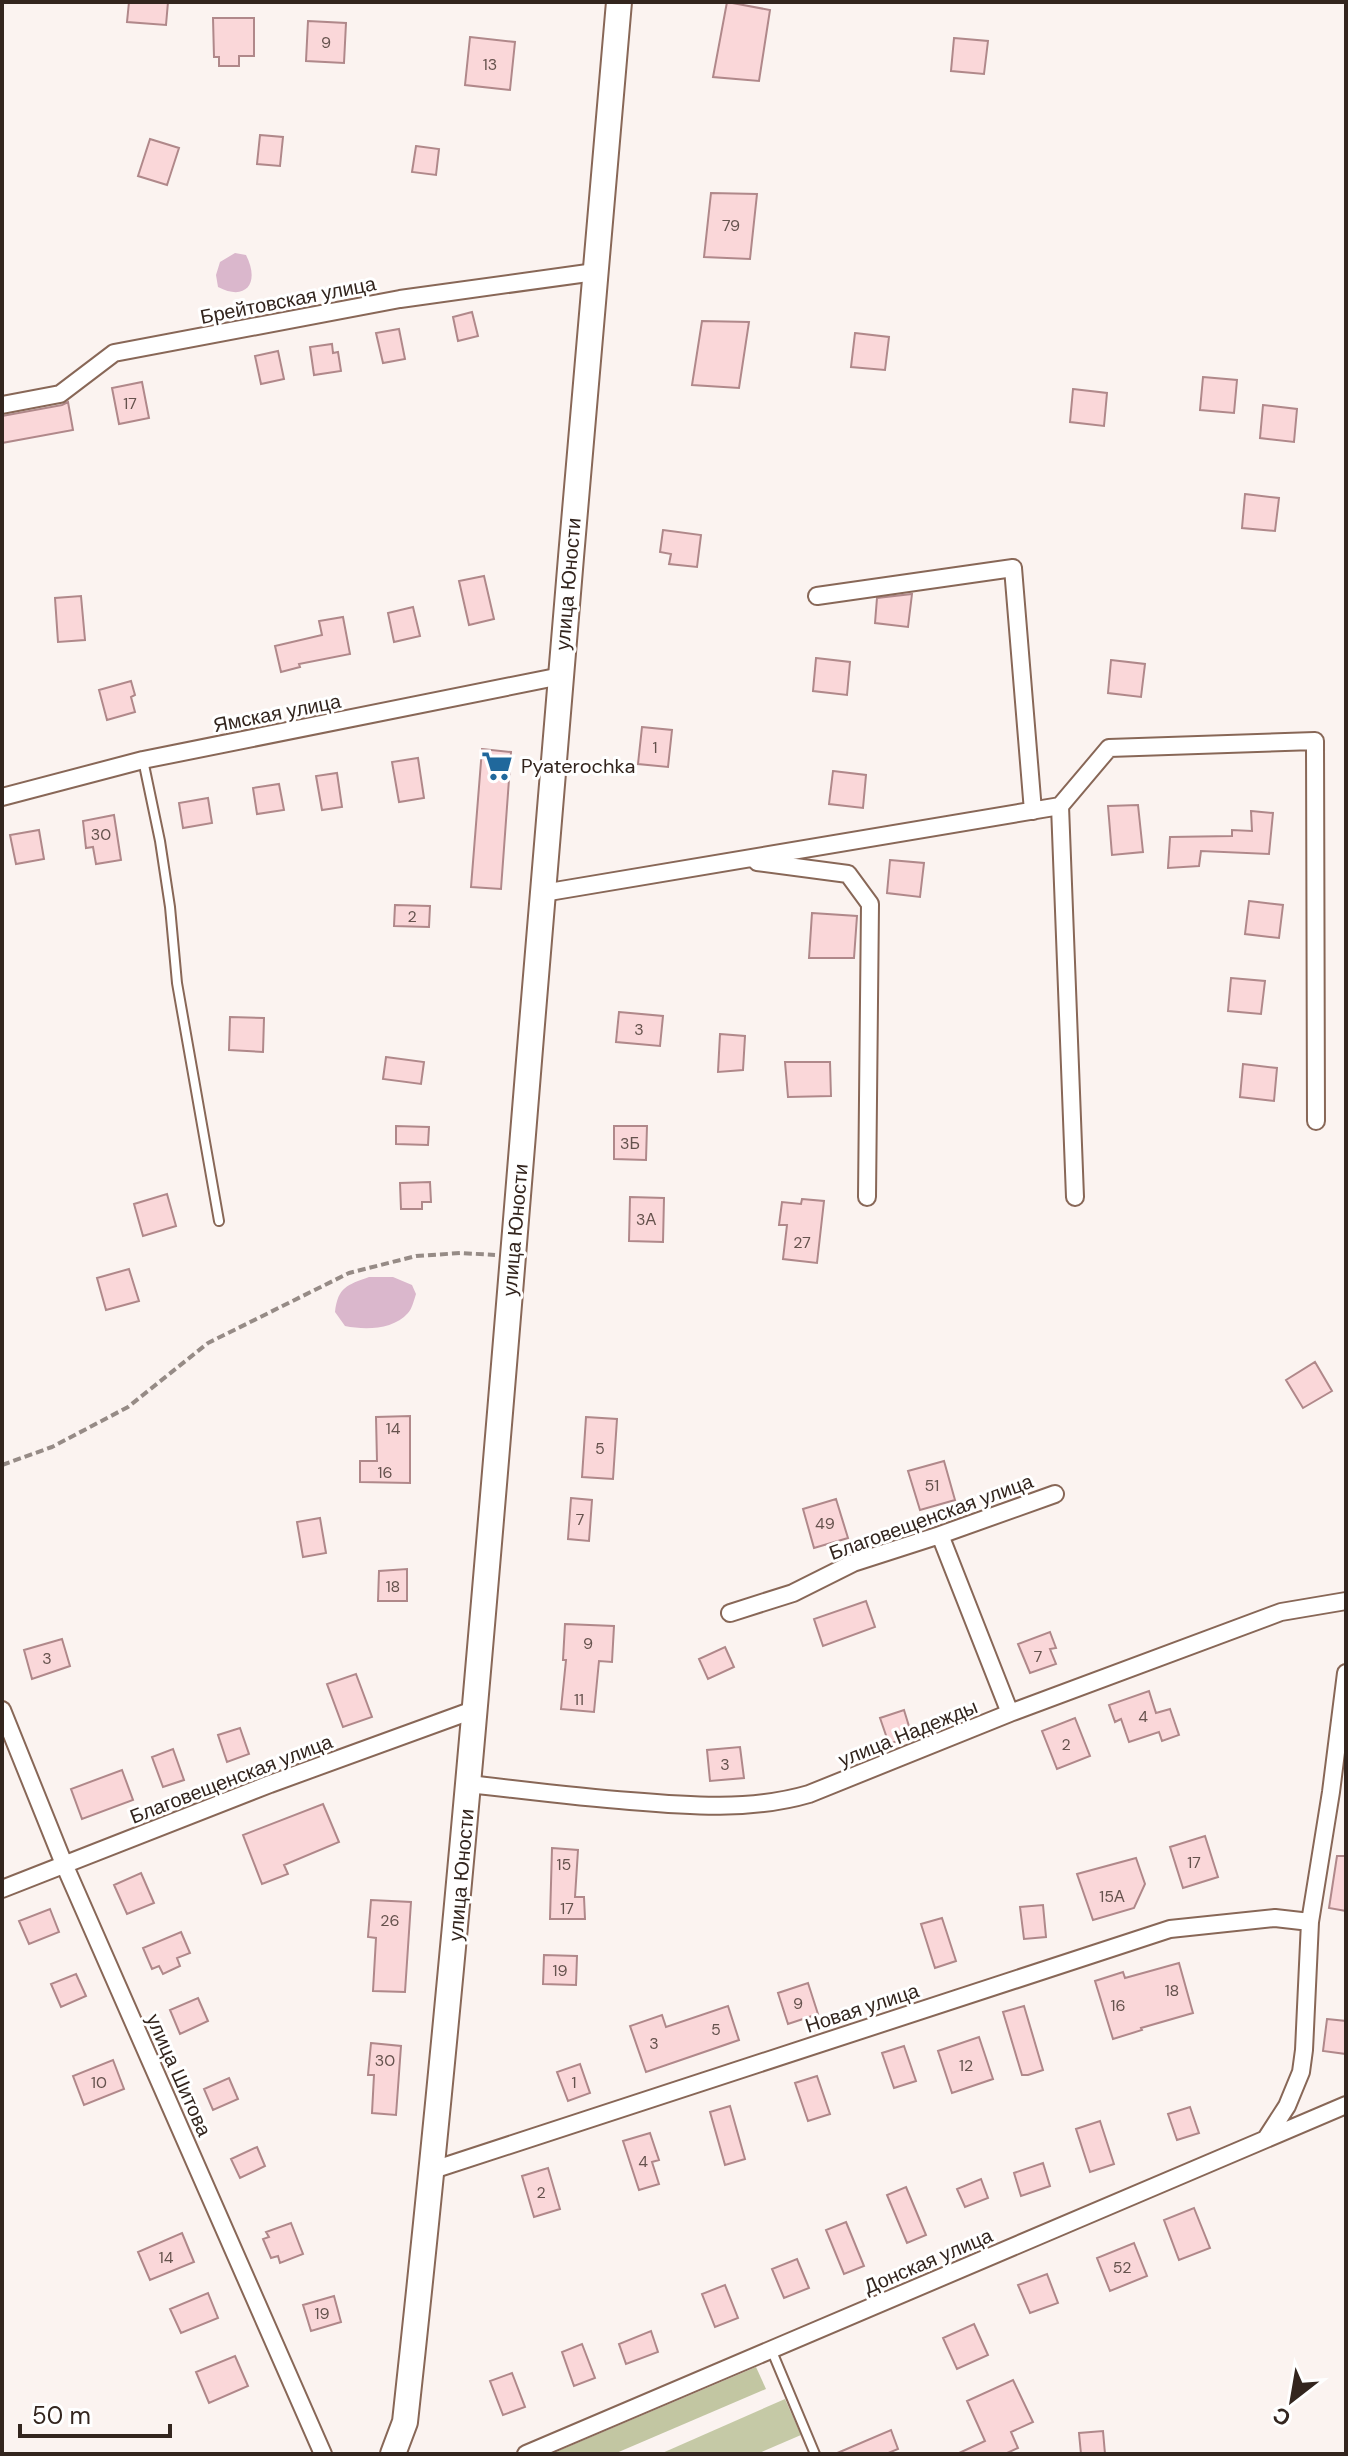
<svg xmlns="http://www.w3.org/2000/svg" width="1348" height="2456" font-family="'DM Sans',sans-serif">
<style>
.green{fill:#c5c9a6}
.forest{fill:#c2c6a2}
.water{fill:#dab7cc}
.building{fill:#fad7d9;stroke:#b0888a;stroke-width:2}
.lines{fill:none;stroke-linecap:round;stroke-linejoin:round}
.lane-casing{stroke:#886757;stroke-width:12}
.street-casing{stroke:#886757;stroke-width:20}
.secondary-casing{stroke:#886757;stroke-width:28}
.path{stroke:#968b86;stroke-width:4;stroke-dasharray:8 4;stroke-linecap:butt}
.lane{stroke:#fff;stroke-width:8}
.street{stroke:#fff;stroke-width:16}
.secondary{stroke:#fff;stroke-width:24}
.labels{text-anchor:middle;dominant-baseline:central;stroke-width:6;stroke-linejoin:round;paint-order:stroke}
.number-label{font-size:16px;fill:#65524d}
.street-label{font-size:20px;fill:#33251e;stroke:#fff}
.poi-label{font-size:20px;fill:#33251e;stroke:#fff;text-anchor:start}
</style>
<rect width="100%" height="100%" fill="#fbf3f0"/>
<path class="green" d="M785,2399L801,2435L757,2454H660Z"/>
<path class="forest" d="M756,2367L766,2389L614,2454H551Z"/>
<path class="water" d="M235,253L246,255C260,282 247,302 218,287L216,275L220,262Z
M369,1277H393L412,1285L416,1294C414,1300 412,1309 408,1313C393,1330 365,1330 345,1326L335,1312C338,1287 347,1285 369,1277Z"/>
<path class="building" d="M129,2H168L166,25L127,22Z
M727,2L770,10L759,81L713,77Z
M213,18H254V56H239V66H219V57H214Z
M308,21L346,23L344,63L306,61Z
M470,37L515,42L510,90L465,85Z
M954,38L988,41L984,74L951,71Z
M260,135L283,137L280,166L257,164Z
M150,139L179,148L167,185L138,176Z
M416,146L439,149L436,175L412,172Z
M711,193L757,194L750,259L704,257Z
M472,312L478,336L458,341L453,317Z
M702,321L749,322L739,388L692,385Z
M399,329L405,359L383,363L376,333Z
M855,333L889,337L885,370L851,367Z
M332,344L333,353L338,352L341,371L314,375L310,347Z
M278,351L284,379L261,384L255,356Z
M1203,377L1237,380L1234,413L1200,410Z
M142,382L149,418L119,424L112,388Z
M1073,389L1107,393L1104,426L1070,422Z
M68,402L73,430L2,443V416L62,405Z
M1263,405L1297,409L1294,442L1260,438Z
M1245,494L1279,498L1275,531L1242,528Z
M663,530L701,535L697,567L669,564L671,554L660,552Z
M484,576L494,619L469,625L459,581Z
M912,594L908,627L875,623L877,598Z
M81,596L85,640L58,642L55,598Z
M413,607L420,636L394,642L388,613Z
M343,617L350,654L299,664L300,667L281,672L275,646L322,635L319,621Z
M816,658L850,662L847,695L813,691Z
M1111,660L1145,664L1141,697L1108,693Z
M131,681L135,695L131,697L135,712L107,720L99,690Z
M642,727L672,730L668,767L638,764Z
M482,749L511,752L501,889L471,887Z
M418,758L424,798L399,802L392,762Z
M833,771L866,775L863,808L829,804Z
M337,773L342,807L322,810L316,776Z
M279,784L284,810L257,814L253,788Z
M208,798L212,823L183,828L179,803Z
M1138,805L1143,852L1112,855L1108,806Z
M1251,811L1273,813L1269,854L1201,851L1199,866L1168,868L1170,837L1232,836V830L1252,831Z
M114,815L121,860L96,864L93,847L86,848L83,821Z
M39,830L44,859L16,864L10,835Z
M890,860L924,863L920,897L887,893Z
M1249,901L1283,905L1279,938L1245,934Z
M395,905L430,906L429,927L394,926Z
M812,913L857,916L854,958H809Z
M1231,978L1265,981L1261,1014L1228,1011Z
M619,1012L663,1016L660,1046L616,1042Z
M230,1017L264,1018L263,1052L229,1050Z
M720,1034L745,1036L743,1070L718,1072Z
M386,1057L424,1062L421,1084L383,1079Z
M785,1062H830L831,1096L788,1097Z
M1243,1064L1277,1068L1274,1101L1240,1097Z
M396,1126L429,1127L428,1145L396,1144Z
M614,1126H647L646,1160L614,1159Z
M430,1182L431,1202H422V1209H401L400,1183Z
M167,1194L176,1226L143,1236L134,1204Z
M630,1197L664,1198L663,1242L629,1241Z
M802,1199L824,1201L817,1263L783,1259L787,1225H779L782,1202L801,1204Z
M129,1269L139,1301L106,1310L97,1278Z
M1315,1362L1332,1391L1303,1408L1286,1380Z
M410,1416V1483L360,1482V1461H377L376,1417Z
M586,1417L617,1419L613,1479L582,1477Z
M944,1461L955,1500L920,1510L908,1471Z
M571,1498L592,1500L589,1541L568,1539Z
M836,1499L848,1538L814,1548L803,1509Z
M320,1518L326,1553L303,1557L297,1522Z
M407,1569V1601H378L379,1571Z
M866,1601L875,1627L823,1646L814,1619Z
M565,1624L614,1626L612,1662L599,1661L594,1712L561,1709L566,1660H563Z
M1050,1632L1056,1648L1050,1649L1056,1664L1030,1673L1018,1644Z
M62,1639L70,1666L32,1679L24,1650Z
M725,1647L734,1667L708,1679L699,1659Z
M356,1674L372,1717L343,1727L327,1684Z
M1149,1691L1156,1713L1170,1709L1179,1735L1162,1741L1159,1732L1129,1742L1121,1719L1115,1722L1109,1705Z
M904,1710L912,1736L889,1744L880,1718Z
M1075,1718L1090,1756L1057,1769L1042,1731Z
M240,1728L249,1754L227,1762L218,1735Z
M740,1747L744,1778L710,1781L707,1750Z
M173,1749L184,1780L163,1787L152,1757Z
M122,1770L133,1800L82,1819L71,1789Z
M323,1804L339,1842L284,1865L288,1874L262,1884L243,1835Z
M1205,1836L1218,1877L1183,1888L1170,1847Z
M552,1848L578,1850L575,1897H584L585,1919H550Z
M1337,1856H1346V1911L1329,1908Z
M1136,1858L1145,1884L1134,1908L1093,1920L1077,1874Z
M141,1873L154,1903L127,1914L114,1885Z
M371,1900L411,1902L405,1992L373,1991L376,1938L368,1937Z
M1043,1905L1046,1937L1024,1939L1020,1907Z
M50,1909L59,1932L29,1944L19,1921Z
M942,1918L956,1961L935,1968L921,1924Z
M181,1932L190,1953L177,1958L180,1966L163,1974L159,1966L152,1969L143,1948Z
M544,1955L577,1956L576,1985L543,1984Z
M1179,1963L1193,2013L1141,2028L1142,2030L1113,2039L1095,1981L1123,1972L1125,1978Z
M76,1974L86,1996L61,2007L51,1984Z
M808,1983L818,2014L788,2024L778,1993Z
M198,1998L208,2021L180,2034L170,2010Z
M728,2006L739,2040L646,2072L630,2026L662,2015L666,2027Z
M1024,2006L1043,2070L1028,2075H1022L1003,2012Z
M1327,2019L1346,2021V2054L1323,2051Z
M979,2037L993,2079L952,2093L938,2051Z
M371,2043L401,2046L396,2115L372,2113L374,2075H368Z
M904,2046L916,2081L894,2088L882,2053Z
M113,2060L124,2089L84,2105L73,2076Z
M580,2064L590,2093L568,2101L557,2072Z
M817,2076L830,2114L808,2121L795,2083Z
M229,2078L238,2099L213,2110L204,2089Z
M730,2106L745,2159L725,2165L710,2112Z
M1190,2107L1199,2133L1177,2140L1168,2114Z
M1100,2121L1114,2164L1090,2172L1076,2129Z
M650,2133L659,2160L652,2162L659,2184L639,2190L623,2141Z
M257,2147L265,2166L240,2178L231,2159Z
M1043,2163L1050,2186L1021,2196L1014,2173Z
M548,2168L560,2209L534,2217L522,2176Z
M981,2179L988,2198L965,2207L957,2189Z
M906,2187L926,2235L907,2243L887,2195Z
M1194,2208L1210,2248L1179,2260L1164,2220Z
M846,2222L864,2266L844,2274L826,2230Z
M291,2223L303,2254L280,2263L278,2256L271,2258L263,2239L269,2237L266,2232Z
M182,2233L194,2262L150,2280L138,2252Z
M1134,2243L1147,2276L1110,2291L1097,2258Z
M797,2259L809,2288L784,2298L772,2269Z
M1047,2274L1058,2303L1030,2313L1018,2285Z
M725,2285L738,2318L715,2327L702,2294Z
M208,2293L218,2318L181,2333L170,2309Z
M334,2296L341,2322L311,2331L303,2305Z
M974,2324L988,2355L957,2369L943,2338Z
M651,2331L658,2352L626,2364L619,2344Z
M582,2344L595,2378L574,2386L562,2352Z
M235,2356L248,2386L209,2403L196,2372Z
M512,2373L525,2407L503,2415L490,2381Z
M1013,2380L1033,2422L1011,2432L1018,2448L1005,2454H957L985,2441L967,2401Z
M891,2430L898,2449L886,2454H835Z
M1103,2431L1105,2454H1081L1079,2433Z"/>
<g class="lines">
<defs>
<path id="lane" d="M143,760L160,841L170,907L177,983L219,1221
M771,2349L815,2454"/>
<path id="street" d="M2,405L60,394L114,353L400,299L595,272
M817,596L1013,568L1033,811
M2,797L143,760L561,676
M1060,806L1075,1197
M757,862L848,874L870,904L867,1197
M543,893L1060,806L1109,748L1315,741L1316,1121
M940,1535L1010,1713
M730,1613L793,1593L853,1563L940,1535L1055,1494
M2,1710L64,1864L323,2454
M469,1784C523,1790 576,1797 630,1801C689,1806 751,1811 809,1794L1010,1713L1281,1612L1346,1601
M2,1889L270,1784L476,1709
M1267,2137L1287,2106L1301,2072L1304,2050L1310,1922L1331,1792L1346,1673
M433,2170L1170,1929L1275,1918L1310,1922
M526,2454L1346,2105"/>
<path id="secondary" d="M393,2454L405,2422C456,1957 494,1491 532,1024C560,683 589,343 619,2"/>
</defs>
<use href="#lane" class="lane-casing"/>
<use href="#street" class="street-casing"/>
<use href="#secondary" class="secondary-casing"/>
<path class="path" d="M2,1465L52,1447L128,1407L208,1343L349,1273L416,1256L461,1253L495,1255"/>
<use href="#lane" class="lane"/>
<use href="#street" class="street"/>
<use href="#secondary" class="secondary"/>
</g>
<defs>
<symbol id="supermarket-bare" viewBox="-9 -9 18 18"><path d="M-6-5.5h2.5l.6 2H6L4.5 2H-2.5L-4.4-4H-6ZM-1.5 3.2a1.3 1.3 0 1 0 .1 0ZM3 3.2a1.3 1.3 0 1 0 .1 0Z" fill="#20689c" stroke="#fff" stroke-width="2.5" paint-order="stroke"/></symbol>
</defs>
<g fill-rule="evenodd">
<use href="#supermarket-bare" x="475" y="744" width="44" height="44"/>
</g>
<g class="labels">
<g class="number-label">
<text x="326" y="42">9</text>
<text x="490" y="64">13</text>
<text x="731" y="225">79</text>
<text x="130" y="403">17</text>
<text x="655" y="747">1</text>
<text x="101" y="834">30</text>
<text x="412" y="916">2</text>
<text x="639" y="1029">3</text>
<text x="630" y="1143">3Б</text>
<text x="646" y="1219">3А</text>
<text x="802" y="1242">27</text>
<text x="393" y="1428">14</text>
<text x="600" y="1448">5</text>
<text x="385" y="1472">16</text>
<text x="932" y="1485">51</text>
<text x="580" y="1519">7</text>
<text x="825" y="1523">49</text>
<text x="393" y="1586">18</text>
<text x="588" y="1643">9</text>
<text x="1038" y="1656">7</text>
<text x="47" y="1658">3</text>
<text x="579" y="1699">11</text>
<text x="1143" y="1716">4</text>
<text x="1066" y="1744">2</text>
<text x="725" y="1764">3</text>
<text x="1194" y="1862">17</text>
<text x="564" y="1864">15</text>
<text x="1112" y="1896">15А</text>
<text x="567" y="1908">17</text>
<text x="390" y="1920">26</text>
<text x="560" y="1970">19</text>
<text x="1172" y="1990">18</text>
<text x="798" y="2003">9</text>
<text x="1118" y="2005">16</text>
<text x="716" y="2029">5</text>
<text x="654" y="2043">3</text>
<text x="385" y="2060">30</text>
<text x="966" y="2065">12</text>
<text x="99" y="2082">10</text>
<text x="574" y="2082">1</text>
<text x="643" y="2161">4</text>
<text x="541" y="2192">2</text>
<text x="166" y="2257">14</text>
<text x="1122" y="2267">52</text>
<text x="322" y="2313">19</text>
</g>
<g class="street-label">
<text transform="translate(288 300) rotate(-11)">Брейтовская улица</text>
<text transform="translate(568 584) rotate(-85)">улица Юности</text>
<text transform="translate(277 713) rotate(-11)">Ямская улица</text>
<text transform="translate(515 1230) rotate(-85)">улица Юности</text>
<text transform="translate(931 1517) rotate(-20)">Благовещенская улица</text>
<text transform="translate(908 1733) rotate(-22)">улица Надежды</text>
<text transform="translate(231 1779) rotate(-21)">Благовещенская улица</text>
<text transform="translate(461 1875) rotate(-85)">улица Юности</text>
<text transform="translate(862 2008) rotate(-18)">Новая улица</text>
<text transform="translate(179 2075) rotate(66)">улица Шитова</text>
<text transform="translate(928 2261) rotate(-23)">Донская улица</text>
</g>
<g class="poi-label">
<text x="521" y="766">Pyaterochka</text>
</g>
</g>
<rect width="1348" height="2456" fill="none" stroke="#33251e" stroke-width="8"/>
<g transform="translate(1292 2400) rotate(211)" stroke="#ffffff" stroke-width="6" paint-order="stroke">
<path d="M0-6L14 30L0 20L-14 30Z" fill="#33251e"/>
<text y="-12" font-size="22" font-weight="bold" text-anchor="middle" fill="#33251e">С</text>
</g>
<path d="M20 2424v12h150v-12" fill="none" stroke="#33251e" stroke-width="4"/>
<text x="32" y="2424" font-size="24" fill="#33251e" stroke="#ffffff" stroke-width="6" paint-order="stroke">50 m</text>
</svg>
